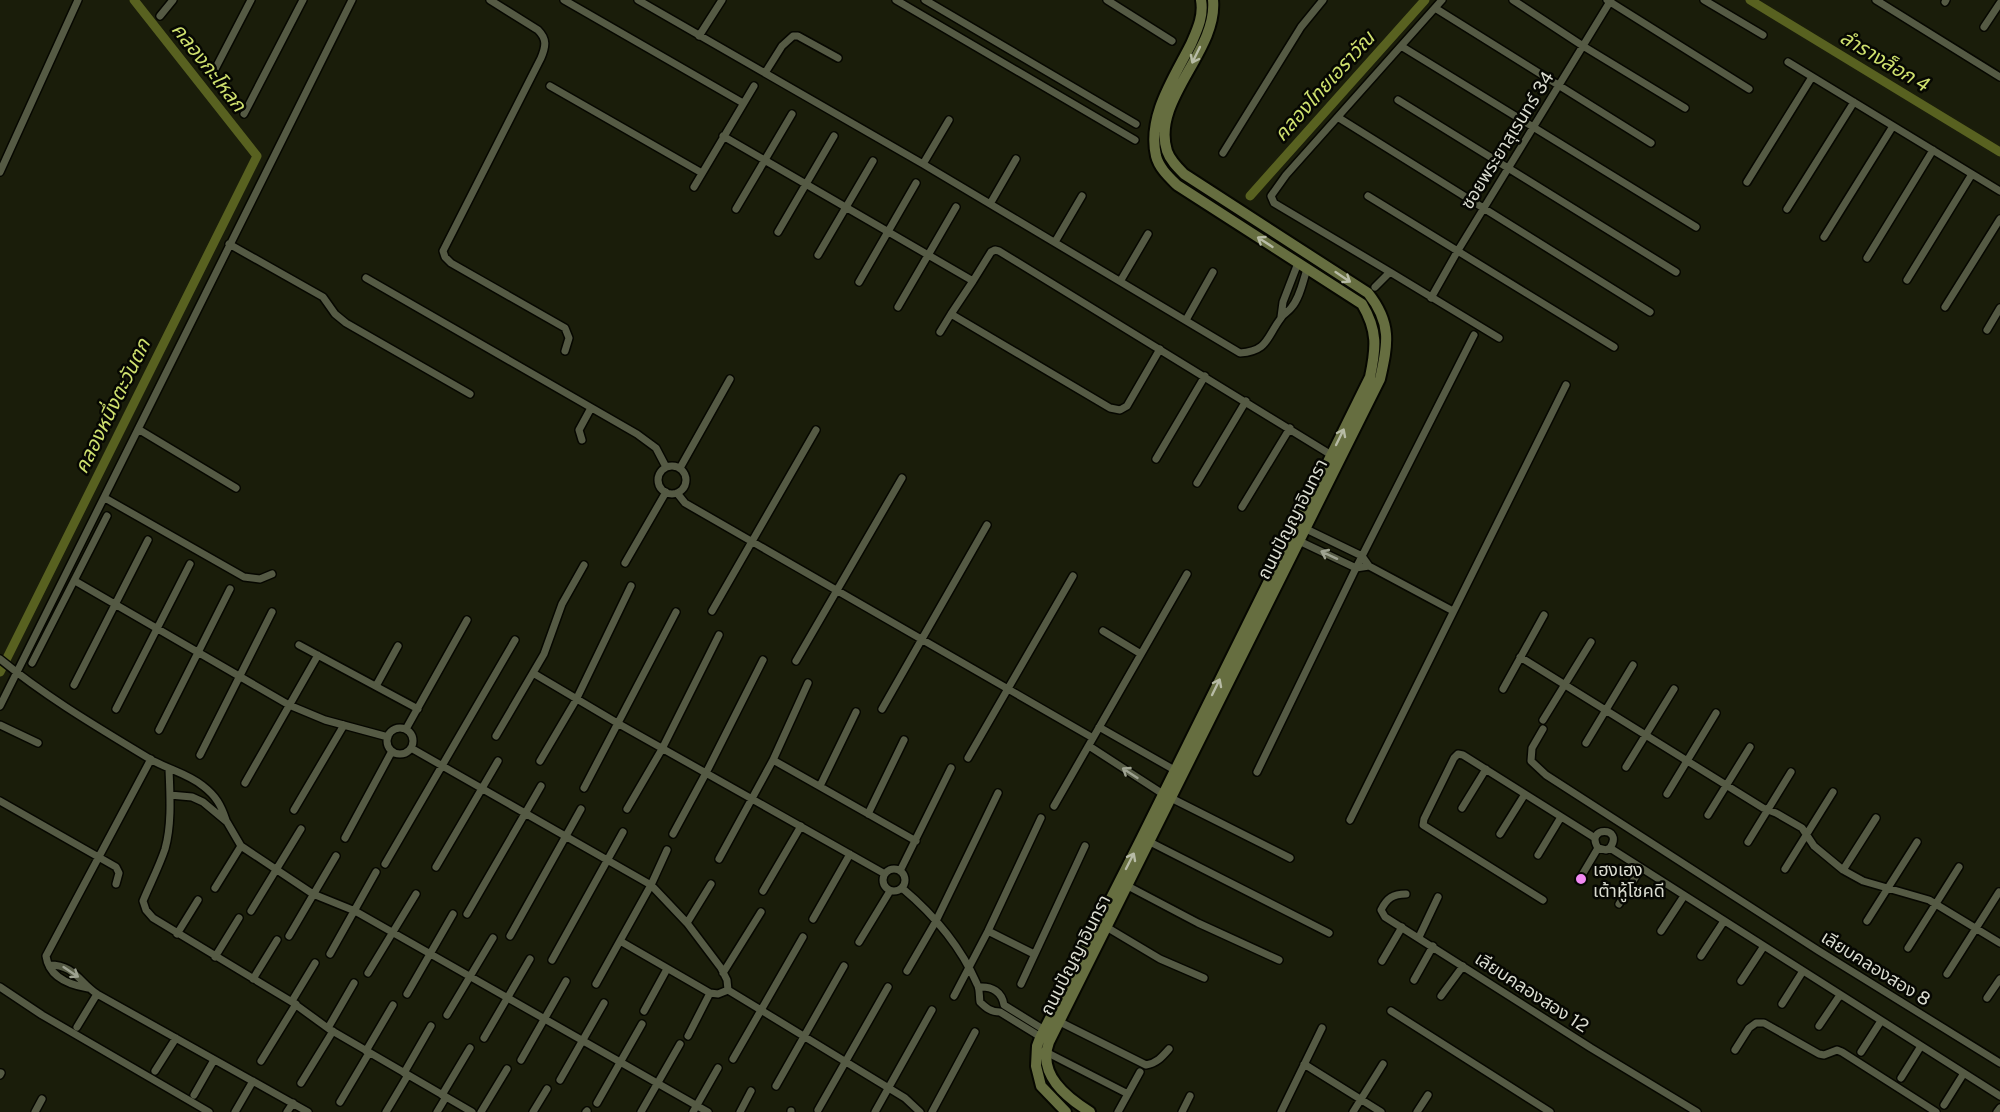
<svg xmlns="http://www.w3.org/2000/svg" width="2000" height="1112" font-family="'Public Sans','Noto Sans Thai',sans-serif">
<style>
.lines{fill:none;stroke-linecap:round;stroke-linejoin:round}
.canal{stroke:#586120;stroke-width:9}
.street-casing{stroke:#060700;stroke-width:10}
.secondary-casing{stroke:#060700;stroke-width:14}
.street{stroke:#555a44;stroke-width:7}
.secondary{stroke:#666e40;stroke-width:10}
.oneway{stroke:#b7bba5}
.oneway2{stroke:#9ea291}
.poi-dot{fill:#f28af3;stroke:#060702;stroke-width:2}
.labels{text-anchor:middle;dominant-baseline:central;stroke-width:5;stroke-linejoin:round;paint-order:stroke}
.street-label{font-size:18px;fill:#dadcd0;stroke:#060702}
.poi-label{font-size:18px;fill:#dadcd0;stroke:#060702;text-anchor:start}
.water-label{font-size:20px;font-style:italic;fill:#cfe16e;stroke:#060702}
</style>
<rect width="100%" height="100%" fill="#1a1d0a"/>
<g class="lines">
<path class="canal" d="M1750,0L2000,152
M1250,196L1425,0
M0,672L257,156L134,0"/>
<defs>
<path id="street" d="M490,0L538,30C547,39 546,46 541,58L443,251L445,257L451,263L565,328L569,338L565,351
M564,0L743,103
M638,0L923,164L1240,353C1268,351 1266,338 1281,318C1283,314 1288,312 1291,308C1300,298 1303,281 1307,269
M896,0L1135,140
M925,0L1136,124
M1107,0L1172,41
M1513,0L1583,46L1685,108
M1607,0L1749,89
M1704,0L1763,35
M1876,0L2000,77
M1945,2L1946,0
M1435,8L1651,143
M160,16L173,0
M1984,27L2000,3
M699,36L722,0
M1401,46L1696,227
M1788,62L2000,191
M765,73L782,46L793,36H798L838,58
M212,75L251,0
M550,86L702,173
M1398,100L1676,272
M244,114L303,0
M1339,118L1650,312
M723,136L973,281L991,252L995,250L999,251L1333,456
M1223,153L1301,27L1323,0
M923,164L949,120
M0,172L78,0
M1747,182L1812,77
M694,187L754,86
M1368,196L1614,347
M990,204L1016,159
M736,209L792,114
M1787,209L1854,102
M778,232L834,136
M1824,237L1893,126
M1055,242L1082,196
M229,244L323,297L335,314L346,323L470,394
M818,255L873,161
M1867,258L1933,150
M1390,272L1274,203L1271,196L1286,175L1442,0
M366,278L637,434L656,448L666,467
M1121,280L1148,234
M1907,280L1972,174
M973,281L951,314L1110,408L1120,410L1127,406L1160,349
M859,282L916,183
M1375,287L1390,272L1499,338
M1431,298L1457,252L1611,0
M898,307L956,207
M1945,307L2000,219
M1281,317L1283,302L1298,263
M1186,320L1213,272
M1987,330L2000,308
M940,332L951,314
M138,429L236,488
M582,440L579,430L591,408
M1156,459L1205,376
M658 480a14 14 0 1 1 28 0a14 14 0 1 1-28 0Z
M680,468L730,379
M1197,483L1246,401
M677,493L685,503L1093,738
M105,498L244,577L260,579L272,574
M1242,507L1290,428
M1302,527L1362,556L1369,566L1453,611
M1297,540L1356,568L1369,566
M625,563L666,492
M75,581L289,705L325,720L388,737
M712,611L816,430
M1103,631L1141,654
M299,645L418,709
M1520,657L1763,808L1776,813L1802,828L1814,846L1843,870L1863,881L1929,900L2000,943
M0,659C46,697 99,728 150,759C167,769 189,774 203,786C216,796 221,805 226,820
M796,661L902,478
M32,663L107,516
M533,673L619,724L885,874
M74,685L148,540
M376,686L398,646
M1503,689L1544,615
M0,706L352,0
M116,709L190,564
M882,709L987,525
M1543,720L1591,642
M0,725L38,743
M1099,727L1178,772
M387 741a13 13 0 1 1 26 0a13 13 0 1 1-26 0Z
M406,729L467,620
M1543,729L1532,748L1531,761L1546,775L1819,951L2000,1063
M159,730L230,589
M496,736L544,654L562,604L584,565
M1586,743L1633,665
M1089,746L1163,794L1290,858
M411,748L651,885L687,923L721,968L727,980L728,990
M200,755L272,612
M968,758L1073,576
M773,760L916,841
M540,761L576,700L631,586
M1626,767L1674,689
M169,769C170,795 172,824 165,849C159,867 150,884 143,901L146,910L153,918L292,1002L329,1029L472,1112
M1257,772L1356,568L1474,335
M245,783L318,655
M820,786L856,712
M584,788L676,612
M1667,794L1716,713
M170,795L192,797L203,802L227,822L241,846L313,894L355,911L708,1112
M0,801L116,867L119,873L116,884
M1054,806L1187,574
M1462,808L1486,769
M627,809L662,749L719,635
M294,810L344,725
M868,814L904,740
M1708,815L1750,747
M1350,820L1566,385
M673,834L706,773L763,660
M1500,834L1525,794
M345,838L392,751
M1150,842L1329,933
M1748,842L1791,772
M1610,848C1625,826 1584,826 1598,848L1606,850L1610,848L2000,1096
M1538,855L1561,817
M719,859L773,760L808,683
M385,864L515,640
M436,867L498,761
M1785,869L1833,792
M883 880a11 11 0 1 1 22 0a11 11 0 1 1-22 0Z
M1843,870L1876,818
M900,871L951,768
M1579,880L1598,848
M1124,884L1198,923L1279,960
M215,888L241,846
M902,888C933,914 961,947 977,984C980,989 979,996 980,1002C986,1008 991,1012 1000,1012L1044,1039
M763,891L801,826
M1406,894C1393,894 1387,898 1381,910L1385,917L1591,1048L1697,1112
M1543,900L1423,825L1424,819L1454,758L1458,754L1463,755L1595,838
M1619,904L1641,868
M251,911L301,829
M467,914L541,786
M813,919L850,854
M1867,921L1917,842
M687,923L711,884
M1108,928L1160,959L1204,978
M988,931L1034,954
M1661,931L1684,896
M177,934L198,900
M289,936L336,856
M510,936L581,809
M1419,937L1438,897
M620,941L710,993L718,994L728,990
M859,942L890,891
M1908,948L1959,867
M330,954L376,872
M1701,956L1724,921
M215,957L239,918
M552,960L623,832
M1382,961L1402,927
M49,965C75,965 78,981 97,994L308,1112
M907,971L936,921L998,793
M368,973L416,894
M723,973L761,912
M1947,974L1999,892
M253,979L277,940
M1414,980L1433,946
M1741,981L1764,946
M596,984L651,885L667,850
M1021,984L1085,846
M0,987L42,1015L209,1112
M979,987C992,986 1002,992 1004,1005L1046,1031
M88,988C70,985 49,978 46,956L151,759
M728,990L905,1098L920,1112
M407,994L453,914
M954,996L988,931L1041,818
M1441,996L1463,966
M1987,998L2000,979
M292,1001L315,963
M1782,1004L1803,971
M644,1011L667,969
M1391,1011L1550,1112
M447,1015L493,938
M1060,1022L1146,1065C1157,1063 1162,1057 1169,1049
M1819,1026L1840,995
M77,1027L97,994
M328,1028L354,983
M688,1036L710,993
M484,1038L530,959
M1735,1050L1749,1028L1756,1023H1764L1819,1054L1824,1055L1837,1050L1842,1052L1936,1112
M366,1051L393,1005
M1046,1052L1128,1094
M1861,1052L1881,1021
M733,1059L803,937
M521,1060L566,981
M261,1061L296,1004
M1304,1064L1381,1112
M155,1071L176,1038
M404,1073L431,1026
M0,1075L1,1073
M1901,1078L1921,1046
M560,1080L604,1003
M301,1083L333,1031
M776,1086L844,966
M194,1095L214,1060
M442,1095L470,1048
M340,1102L369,1053
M597,1103L642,1024
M1944,1105L1964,1073
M818,1110L888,987
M35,1112L42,1099
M235,1112L253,1081
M287,1112L293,1103
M386,1112L408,1075
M437,1112L446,1097
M481,1112L507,1069
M533,1112L547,1089
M586,1112L587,1111
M641,1112L680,1044
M693,1112L718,1068
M740,1112L751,1091
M791,1112V1111
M875,1112L932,1010
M932,1112L975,1032
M1118,1112L1140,1072
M1182,1112L1190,1096
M1281,1112L1322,1028
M1353,1112L1383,1064
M1417,1112L1428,1095
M1997,1112L2000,1108"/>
<path id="secondary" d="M1066,1112L1041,1086L1036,1066L1037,1046L1040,1038L1141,839L1370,377C1376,348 1378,331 1362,304L1177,185C1169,177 1159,168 1156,156C1147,116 1174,78 1191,44C1197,30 1204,16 1201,0
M1090,1112C1066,1097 1037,1074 1049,1042L1380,379C1388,344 1392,323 1368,293L1184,174C1177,167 1170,160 1167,151C1151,100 1218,51 1213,0"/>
</defs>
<use href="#street" class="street-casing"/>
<use href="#secondary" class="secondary-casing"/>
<use href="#street" class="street"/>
<use href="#secondary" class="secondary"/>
</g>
<defs><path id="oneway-shaft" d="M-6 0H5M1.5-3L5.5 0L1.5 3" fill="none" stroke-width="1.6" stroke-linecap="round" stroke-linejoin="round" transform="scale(1.5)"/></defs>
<g class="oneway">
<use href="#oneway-shaft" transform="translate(1196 55) rotate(116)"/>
<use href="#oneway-shaft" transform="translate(1265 242) rotate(-147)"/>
<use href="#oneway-shaft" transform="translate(1343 277) rotate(34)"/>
<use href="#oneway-shaft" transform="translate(1340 437) rotate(-64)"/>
<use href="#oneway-shaft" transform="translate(1216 687) rotate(-64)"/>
<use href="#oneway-shaft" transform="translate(1130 861) rotate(-63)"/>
</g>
<g class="oneway2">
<use href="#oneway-shaft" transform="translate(1329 555) rotate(-155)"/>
<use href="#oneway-shaft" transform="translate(1130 773) rotate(-147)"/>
<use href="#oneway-shaft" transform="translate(71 972) rotate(34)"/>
</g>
<circle class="poi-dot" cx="1581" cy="879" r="6"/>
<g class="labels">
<g class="street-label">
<text transform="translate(1507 140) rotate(-58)">ซอยพระยาสุเรนทร์ 34</text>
<text transform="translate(1292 519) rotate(-63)">ถนนปัญญาอินทรา</text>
<text transform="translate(1075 955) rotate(-63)">ถนนปัญญาอินทรา</text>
<text transform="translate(1876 968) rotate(32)">เลียบคลองสอง 8</text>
<text transform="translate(1532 992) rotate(33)">เลียบคลองสอง 12</text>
</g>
<g class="poi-label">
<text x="1593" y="869">เฮงเฮง<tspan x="1593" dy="21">เต้าหู้โชคดี</tspan></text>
</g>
<g class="water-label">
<text transform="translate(1885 61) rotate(31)">ลำรางล็อก 4</text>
<text transform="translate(209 67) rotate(52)">คลองกะโหลก</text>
<text transform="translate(1324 86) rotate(-48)">คลองไทยเอราวัณ</text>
<text transform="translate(112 406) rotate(-64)">คลองหนึ่งตะวันตก</text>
</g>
</g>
</svg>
